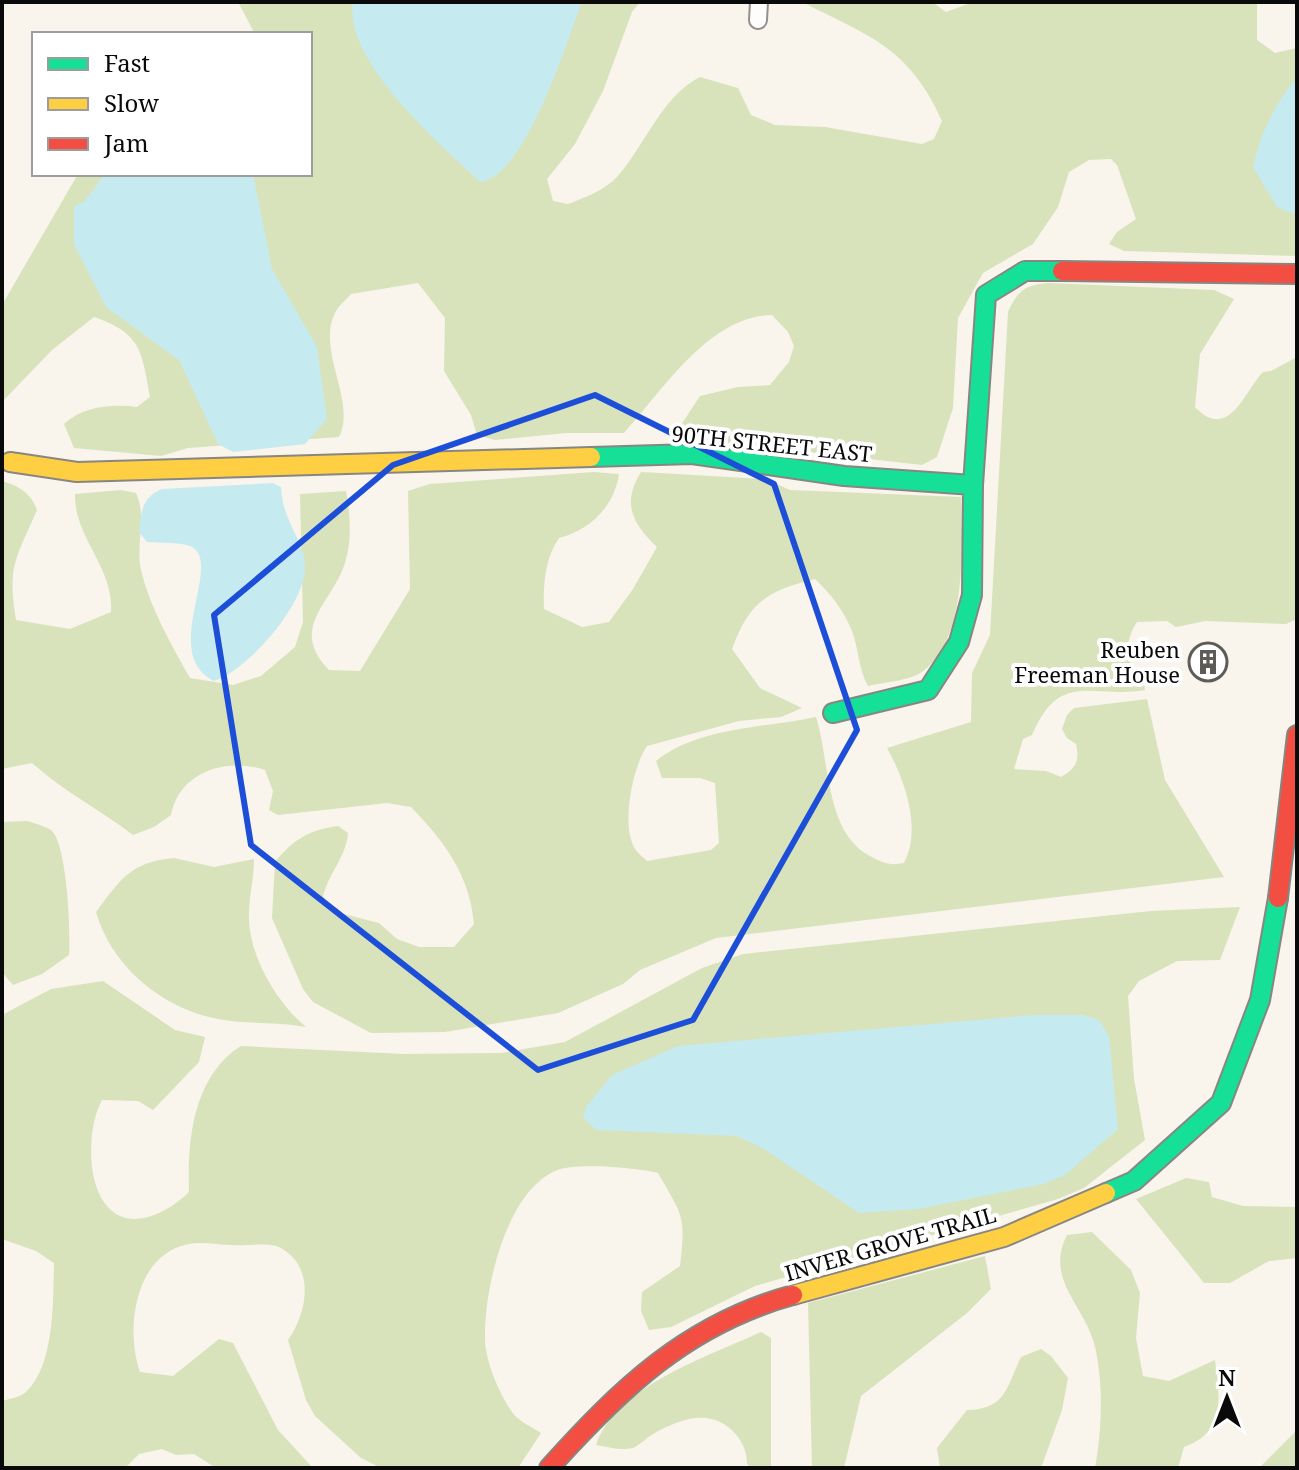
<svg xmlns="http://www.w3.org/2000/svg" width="1299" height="1470" font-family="'Noto Serif',serif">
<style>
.forest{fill:#d8e3bc}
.water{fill:#c5eaf0}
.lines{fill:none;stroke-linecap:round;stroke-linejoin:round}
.street-casing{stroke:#928f8c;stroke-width:20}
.fast-casing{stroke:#888682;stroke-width:22}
.slow-casing{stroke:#888682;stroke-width:22}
.jam-casing{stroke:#888682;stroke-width:22}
.street{stroke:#fefdfc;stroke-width:16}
.fast{stroke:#16e098;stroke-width:18}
.slow{stroke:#ffcf43;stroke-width:18}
.jam{stroke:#f24e42;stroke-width:18}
.marked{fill:none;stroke:#1d4ed8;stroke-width:6;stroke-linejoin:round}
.labels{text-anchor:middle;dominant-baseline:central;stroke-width:8;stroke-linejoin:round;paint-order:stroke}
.street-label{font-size:22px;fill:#0a0a0a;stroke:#fff}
.poi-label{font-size:22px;fill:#0a0a0a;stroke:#fff;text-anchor:end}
</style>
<rect width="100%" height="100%" fill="#f9f4ec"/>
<path class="forest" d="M238,2H640L632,12L603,91L575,144L547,179L553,201L568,204C584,198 605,190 617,177C645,146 661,97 700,77L738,88L751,115L775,125L825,127L922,144L934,139L942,121C909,47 869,36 802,2H932L946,12L973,2H1257V40L1275,53L1297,48V256L1124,251L1109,244L1117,232L1136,219L1117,165L1111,159L1089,160L1069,172L1058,207L1033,244L983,273L958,318L953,408L937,457L922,465L694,439L681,425L700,396L738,387L770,385L789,362L794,346L788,332L772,315C709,316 663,390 624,433H566L495,440L477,435L471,415L444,371L445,318L418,283L351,294C346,300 338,306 335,313C316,349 357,402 339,437L188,448L161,456L74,448L64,424C84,406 112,404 137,407L150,397C142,351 141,333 94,317L52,350L2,402V305L78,174H310V34H255Z
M1048,283L1214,290L1234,299L1200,354L1195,407C1229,443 1245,390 1263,372L1271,371L1297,357V619L1286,624L1205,621L1176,627L1167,621L1137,622C1125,640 1123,664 1143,677L1145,690C1092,699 1060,669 1032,735L1023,739L1014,769L1046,771L1061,777C1076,769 1080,760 1076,744L1067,738L1062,729L1067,715L1074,708L1147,699L1165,780L1224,877L716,938L640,970L623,984L558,1013L445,1032L371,1033L313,1002L303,989L272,918L275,862C294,839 309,830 338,826L348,833C346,857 329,873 323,896L332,911L379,923L397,939L419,947H454L474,924C470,875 444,841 411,807L387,803L278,815L269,810L273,791L265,770C226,757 179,772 171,815L154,827L133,835C99,809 63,791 32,763L2,769V481C19,486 31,493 37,510C16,559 7,565 16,620L70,629L111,612C114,567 74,538 75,494L121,490L136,493C148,519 134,546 142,574C151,609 172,646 190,678L233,685L261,676L295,647L303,622L300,494L346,491C350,512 352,538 346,559C336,601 286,626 329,670L360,671L410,589L408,491L430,484L594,472L619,474C614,507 590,530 559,538C545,558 543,585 544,609L582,627L609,622L633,589L657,547C633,524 621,504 641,472L765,479L790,490L961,497C962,546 968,640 922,672C909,681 884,682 868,686C858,668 859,649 852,631C844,611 831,594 815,579C767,591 749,602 732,649L760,688L802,708L781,717L739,721L647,746C633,766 621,824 634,847C636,852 643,857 647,861L711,850L719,843L715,783L700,778H662L656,761C698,727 765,728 816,717C830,761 825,833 870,856C883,863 889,866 904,863C922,829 905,780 887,748L971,722L972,673L990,635L1008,312C1017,291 1025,285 1048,283Z
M27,821C34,823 45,826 51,830C67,843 71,932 69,955L42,974L13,985L2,972V822Z
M174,858L214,867L254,859C254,880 248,900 249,921C251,959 277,1003 306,1027C280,1022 258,1024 232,1021C170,1015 113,971 96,912C121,879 130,862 174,858Z
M1240,907L1220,960L1177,961L1139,981L1128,996L1134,1079L1145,1140L1084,1188L1058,1199L755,1286L671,1327L649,1330L641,1311L642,1292L680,1266C686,1215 683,1217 658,1173C638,1168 574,1162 555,1171C506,1193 484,1289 485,1338C485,1361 499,1393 512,1412C518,1421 532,1427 541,1433L518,1468H381L361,1458L315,1416L306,1400L288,1340C307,1313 316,1268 281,1248C270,1242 246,1246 232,1245C219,1245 202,1241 189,1244C134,1254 125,1330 140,1372L173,1376L219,1339L233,1343L278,1430L313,1468H216L194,1454L176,1455L162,1449L139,1454L125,1468H2V1401C9,1399 21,1397 26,1392C55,1365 53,1299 54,1263L36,1251L2,1239V1015L51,989L103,981L175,1030L205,1037L199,1062L153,1110L138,1101L102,1100C87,1127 85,1189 112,1211C136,1231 172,1209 189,1192C187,1141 193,1076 241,1046L404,1054L501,1053L565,1042L702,968L743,954L1151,911Z
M1186,1178L1209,1182L1212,1197L1243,1206L1297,1207V1258L1269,1261L1230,1283H1204L1136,1199Z
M1092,1232L1131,1270L1140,1293L1136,1338L1143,1376L1169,1381L1215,1360C1220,1399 1226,1432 1184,1447L1178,1468H1095C1102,1430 1104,1381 1094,1343C1082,1302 1045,1279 1067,1235Z
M985,1256L991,1289L967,1313L861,1396L844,1468H812L808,1303Z
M761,1332L771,1338V1468H752L747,1464C747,1449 740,1436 728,1427C704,1409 677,1421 653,1434C646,1438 640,1445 633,1448C621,1451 608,1447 596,1445C616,1386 707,1357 761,1332Z
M1041,1349L1051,1356L1068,1378L1062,1410L1041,1468H940L937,1448L967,1410C1006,1409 1006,1388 1021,1357Z
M1297,1430V1468H1259Z"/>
<path class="water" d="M353,2H582C566,43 527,174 481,182C440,145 343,60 353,2Z
M1297,78V215L1277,207L1253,167C1261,133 1274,104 1297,78Z
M105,174H253L272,269L317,347L327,419L305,444L233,452L218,444L179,360L106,307L74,244V206L84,202Z
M273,483L281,487C282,519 302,538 305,563C309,601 248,670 214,681C158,653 226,561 190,546C178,542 160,543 147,542L139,532C141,512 142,497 162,489Z
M1034,1015H1083L1099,1020L1109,1036L1118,1129L1065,1175L1044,1184L918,1209L859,1213L764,1149L737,1136L596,1130L583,1117L586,1107L612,1075L678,1046Z"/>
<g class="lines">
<defs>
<path id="street" d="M758,20L759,2"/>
<path id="fast" d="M591,457L692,454L844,476L973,485
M833,713L928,690L959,642L972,595L973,485L986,295L1025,271H1062
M1106,1193L1134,1181L1221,1103L1260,1000L1278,898"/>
<path id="slow" d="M10,462L77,472L591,457
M793,1295L1004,1237L1106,1193"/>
<path id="jam" d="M1062,271L1297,274
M1278,898L1297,735
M549,1468C620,1389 687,1324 793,1295"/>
</defs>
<use href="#street" class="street-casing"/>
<use href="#fast" class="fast-casing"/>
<use href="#slow" class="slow-casing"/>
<use href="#jam" class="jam-casing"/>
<use href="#street" class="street"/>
<use href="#fast" class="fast"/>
<use href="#slow" class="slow"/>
<use href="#jam" class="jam"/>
</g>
<path class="marked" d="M595,395L774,484L857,730L693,1020L538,1070L251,845L214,615L393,465Z"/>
<defs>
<symbol id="building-ring" viewBox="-11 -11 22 22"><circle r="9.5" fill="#fff" stroke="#5e5c59" stroke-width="1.5"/><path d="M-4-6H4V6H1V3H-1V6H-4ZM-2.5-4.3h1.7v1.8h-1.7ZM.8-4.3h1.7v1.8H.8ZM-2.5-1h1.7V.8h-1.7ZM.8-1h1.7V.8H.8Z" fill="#5e5c59"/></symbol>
</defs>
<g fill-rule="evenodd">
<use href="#building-ring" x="1186" y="640" width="44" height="44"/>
</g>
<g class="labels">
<g class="street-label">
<text transform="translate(772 443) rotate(6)">90TH STREET EAST</text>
<text transform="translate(890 1243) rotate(-16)">INVER GROVE TRAIL</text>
</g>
<g class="poi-label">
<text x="1180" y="649">Reuben<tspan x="1180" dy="25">Freeman House</tspan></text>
</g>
</g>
<rect width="1299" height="1470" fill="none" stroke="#0a0a0a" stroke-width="8"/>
<rect x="32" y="32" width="280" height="144" fill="#ffffff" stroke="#9d9d9d" stroke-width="2"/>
<rect x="48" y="58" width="40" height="12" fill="#16e098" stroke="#9d9d9d" stroke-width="2"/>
<text x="104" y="72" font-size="24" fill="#0a0a0a">Fast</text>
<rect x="48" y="98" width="40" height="12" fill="#ffcf43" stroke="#9d9d9d" stroke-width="2"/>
<text x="104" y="112" font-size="24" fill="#0a0a0a">Slow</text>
<rect x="48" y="138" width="40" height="12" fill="#f24e42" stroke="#9d9d9d" stroke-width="2"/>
<text x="104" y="152" font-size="24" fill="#0a0a0a">Jam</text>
<g transform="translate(1227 1398)" stroke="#ffffff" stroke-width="6" paint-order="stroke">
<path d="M0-6L14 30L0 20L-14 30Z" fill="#0a0a0a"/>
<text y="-12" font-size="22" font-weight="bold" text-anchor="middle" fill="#0a0a0a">N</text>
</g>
</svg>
